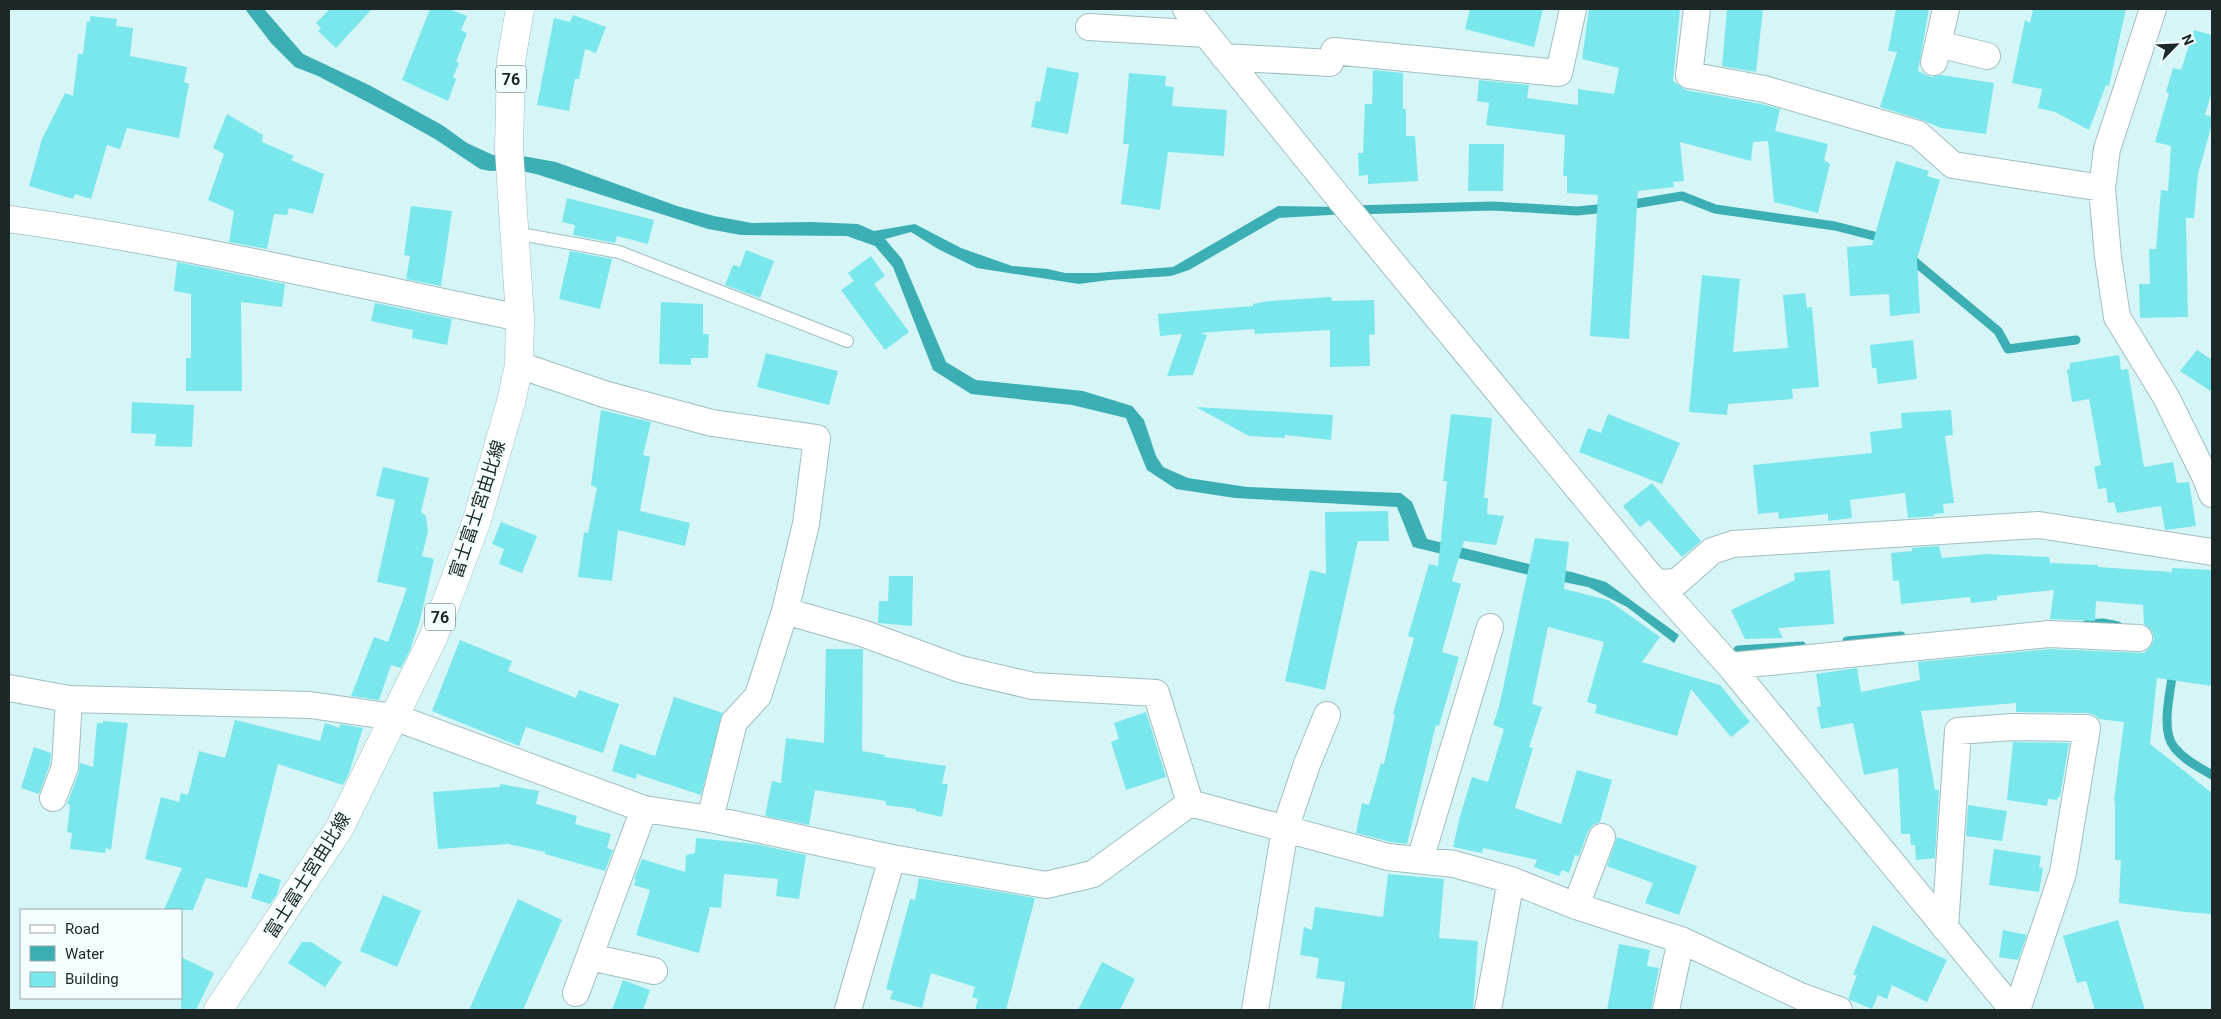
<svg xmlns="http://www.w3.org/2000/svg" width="2221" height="1019" font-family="Roboto,'Noto Sans JP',sans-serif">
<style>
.water{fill:#3bafb3}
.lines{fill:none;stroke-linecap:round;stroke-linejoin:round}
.stream{stroke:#3bafb3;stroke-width:9}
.building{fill:#7ae7ec}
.lane-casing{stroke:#a0bfc0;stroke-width:14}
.street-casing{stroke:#a0bfc0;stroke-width:28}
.primary-casing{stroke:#a0bfc0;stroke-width:29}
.lane{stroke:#fff;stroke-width:12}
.street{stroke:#fff;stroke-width:26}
.primary{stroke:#fff;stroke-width:28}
.labels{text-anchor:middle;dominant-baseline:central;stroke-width:4;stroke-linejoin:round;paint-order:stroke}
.shield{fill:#f2feff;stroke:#5c6868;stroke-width:1}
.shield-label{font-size:16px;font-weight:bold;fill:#1c2828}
.street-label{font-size:18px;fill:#1c2828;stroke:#f2feff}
</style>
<rect width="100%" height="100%" fill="#d6f5f6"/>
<path class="water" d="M245,9H264L303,54L369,85L442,125L467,143L493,155H517L556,162L677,206L714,216L752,223L811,222L858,224L874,231L915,224L961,248L1012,266L1048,269L1065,273H1096L1173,267L1278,206L1337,207L1346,214L1279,218L1189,270L1171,276L1109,280L1079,284L977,268L938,249L911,232L885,239L902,259L946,362L976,380L1083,391L1132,406L1144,420L1156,456L1163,467L1188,478L1247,487L1401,493L1412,502L1427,539L1546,568L1572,572L1606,582L1679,635L1674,643L1627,607L1588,587L1529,575L1413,547L1397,507L1235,498L1176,489L1147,470L1126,418L1072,405L971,394L933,370L893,267L875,246L847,236L741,235L708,229L536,174L517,170L490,171L480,169L435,139L392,115L318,76L295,67L271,43Z"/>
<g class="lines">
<path class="stream" d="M1628,205L1682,196L1715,209L1835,226L1886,239
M1353,210L1493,206L1577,211L1607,208
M1908,256L1998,331L2008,349L2076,340
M2087,624L2103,623L2118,626
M1847,641L1901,636
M1738,650L1802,646
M2173,670C2171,690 2160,730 2174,747C2184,760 2199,767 2212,775"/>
</g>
<path class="building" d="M330,9H372L336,48L318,31L321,28L316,23Z
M430,9H449L467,16L461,30L467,33L456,62L459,63L453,77L456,79L448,101L402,80Z
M1470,9H1543L1534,47L1465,29Z
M1589,9H1680L1673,81L1686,90L1761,104L1780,109L1775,131L1828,144L1824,160L1830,164L1818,213L1774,202L1768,141L1753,142L1751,161L1680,142L1684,181L1673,182L1674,187L1638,191L1629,339L1590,336L1598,195L1567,193V176H1563L1565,135L1486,125L1489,103L1477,101L1479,80L1529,85L1527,98L1578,105V89L1614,94L1619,68L1582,59Z
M1727,9H1763L1756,72L1722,66Z
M1896,9H1929L1918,71L1931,77L1941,75L1994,83L1986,134L1941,128L1922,120L1880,107L1897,52L1888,51Z
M2033,9H2126L2109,86L2106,85L2089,130L2055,112L2038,108L2042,89L2012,83L2025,20L2030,23Z
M573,15L606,27L596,53L585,49L579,79H575L569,111L537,105L554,18L570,22Z
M90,16L117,19L116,26L133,28L130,56L187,67L184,82L189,84L179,138L127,128L120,149L107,145L91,199L75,194L73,199L29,186L42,139L65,93L73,96L78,54H83L87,21L90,22Z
M2194,30L2212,35V91L2205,115L2212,117V124L2198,174L2194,218H2186L2188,317L2140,318L2139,284H2150L2149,249H2156L2161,190L2168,191L2171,146L2155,142L2169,93L2166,92L2173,68L2181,70Z
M1047,67L1079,73L1068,134L1031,127L1036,101L1040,102Z
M1373,70L1403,73V109H1406V136H1415L1418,181L1368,184V175L1359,176L1358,153H1363L1365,104H1372Z
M1129,73L1166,76L1165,86L1174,87L1172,106L1227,110L1224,156L1168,152L1160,210L1121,204L1129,144H1123Z
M227,114L263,135L262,142L294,156L291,160L324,174L313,214L289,208L287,215L274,214L267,249L229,242L234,211L208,200L224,154L213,148Z
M1469,144H1504L1503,191H1468Z
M1896,161L1929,171L1927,176L1940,180L1917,259L1920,313L1890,316L1889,294L1850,296L1847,247L1872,245Z
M567,198L654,220L648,244L617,236L615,243L573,235L575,225L562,222Z
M411,206L452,211L441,286L406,279L410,256L404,255Z
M746,250L774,261L760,298L725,285L733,265L740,267Z
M570,251L612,259L600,309L559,299Z
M871,256L885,276L874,284L909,332L885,350L841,290L854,281L848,273Z
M177,262L285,284L282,307L241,302L242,391H186V358H191V294L174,291Z
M1702,275L1740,279L1733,352L1788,348L1783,295L1805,293L1807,308L1812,307L1819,387L1792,389L1793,399L1728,404L1727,415L1689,412Z
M1331,297L1332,301L1374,300L1375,334L1369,335L1370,366L1330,367V330L1255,334L1254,329L1200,333L1207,335L1193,375L1167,376L1182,334L1160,336L1158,314L1253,306V304L1269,301Z
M661,302L703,304V334H709L708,358H691V365L659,364Z
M375,303L452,319L447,345L412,338L413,330L371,321Z
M1913,340L1917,379L1878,384L1876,368H1872L1870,345Z
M2197,350L2212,360V392L2180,371Z
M766,353L838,371L829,405L757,387Z
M2119,355L2121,370L2128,369L2144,467L2173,462L2177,483L2189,482L2196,526L2165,530L2161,506L2117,513L2114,502L2108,503L2106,488L2098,489L2094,467L2101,465L2089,399L2072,402L2067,370L2070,369V363Z
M132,402L194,405L192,447L155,446L156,434L131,433Z
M1196,407L1333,415L1331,440L1285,435V438L1249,436Z
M601,410L651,422L643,455L650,457L640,511L690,523L685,546L618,530L612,581L578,577L584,532L588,533L597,488L591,485Z
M1951,410L1953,435L1945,436L1954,503L1943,504L1944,513L1934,514V516L1908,518L1905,493L1850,500L1852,518L1828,521V514L1779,519L1778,512L1758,514L1753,465L1872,453L1870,432L1902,428L1901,413Z
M1451,414L1492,418L1484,498H1488L1487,514L1504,516L1496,545L1464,541L1452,581L1461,584L1442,652L1459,657L1439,726L1436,725L1407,844L1391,842L1356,833L1362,803L1369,805L1381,763L1384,764L1395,715L1393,714L1414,638L1408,636L1429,564L1438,566L1447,481H1443Z
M1608,414L1680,443L1662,484L1579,452L1588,428L1601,433Z
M383,467L429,478L421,512L426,516L428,531L422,556L434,559L420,620L410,650L401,668L391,665L379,700L351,696L374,637L388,642L407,588L377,582L395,500L376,496Z
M1652,483L1701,541L1682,557L1649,520L1640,527L1623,506Z
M1388,511L1389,541H1358L1325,690L1285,681L1310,570L1326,574L1325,512Z
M501,522L537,536L522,573L499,564L504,549L492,544Z
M1535,538L1569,542L1564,589L1608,600L1660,637L1642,662L1720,685L1750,722L1731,737L1691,689L1677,736L1595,713L1597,705L1587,702L1604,642L1548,627L1532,704L1542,707L1529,747L1533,748L1515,808L1561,824L1577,770L1612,780L1600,822L1593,825L1588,831L1579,856L1575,855L1569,873L1562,870L1559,876L1534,867L1537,860L1483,848L1482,853L1453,847L1460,816L1472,777L1488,782L1504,729L1493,725L1499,707Z
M1939,546L1942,558L1988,554L2049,557L2050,563L2098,565V567L2172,572V568L2212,570V686L2157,678L2150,744L2212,793V914L2185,912L2119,903L2121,860H2115V801H2114L2124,722L2099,719L2095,715L2088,713L2016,712V703L1921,711L1935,790H1939L1935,858L1916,860L1915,845H1911L1910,834H1901L1898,768L1864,775L1853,723L1821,729L1817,707L1821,706L1816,674L1857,668L1861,692L1920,680L1918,662L2049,649L2144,653L2151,646L2154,639L2152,631L2144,624L2143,605L2096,601L2095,621L2050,619L2054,590L1997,596V600L1971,603L1970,597L1901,604L1899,580L1893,581L1891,553L1912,551V548Z
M1830,570L1834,624L1778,628L1783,638L1745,639L1731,610L1795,580L1794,573Z
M889,576H913L912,626L878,623L879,601H888Z
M460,640L512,661L508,671L576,698L579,690L619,704L603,753L526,727L519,746L432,711Z
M826,649H863L862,751L885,755V757L946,766L942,784H948L942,817L916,811V809L886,805V801L815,790L809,825L765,816L772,781L781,783L786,738L824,743Z
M674,697L723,713L701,795L637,774L636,779L612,771L620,744L655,756Z
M1146,712L1166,777L1126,790L1111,742L1119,739L1114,723Z
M235,720L320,741L325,723L339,728L340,724L363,728L349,773L343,785L278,764L247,888L206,878L193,910H164L182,868L145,859L161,797L179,802L181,793L188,795L199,751L225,758Z
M103,721L128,723L111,850L106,848L105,853L70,849L72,833L67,832L70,805L67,804L79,772L80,763L93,767L97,723H103Z
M2013,742L2069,743L2060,797H2058L2057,800L2048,799L2047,806L2007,800Z
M34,747L51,753L50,764L39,794L21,788Z
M500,784L539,791L536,804L577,816L575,824L611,834L607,848L613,850L605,871L545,854V852L508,844L438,849L433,792L500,787Z
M1968,805L2007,811L2002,841L1966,836Z
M1617,837L1697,866L1679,915L1645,903L1653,883L1607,866Z
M696,838L755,844L806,855L799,899L776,896L778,879L724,874L721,908L710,907L699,953L636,935L650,890L634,885L636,879H634L642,859L685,872L686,855L695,853Z
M1994,849L2041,856L2039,867L2043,868L2039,892L1989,885Z
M259,873L281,880L277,894L270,904L251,898Z
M1388,874L1444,879L1439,938L1478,941L1473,1010H1341L1345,982L1316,978L1319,958L1300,955L1304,927L1312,930L1315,907L1383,917Z
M919,878L1035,898L1006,1010H975L978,999L972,997L975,987L931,973L922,1008L890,999L893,991L886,989L910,899L915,900Z
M383,895L421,911L397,967L360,951Z
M518,899L562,920L523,1010H469Z
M2118,920L2145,1010H2095L2086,981L2077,983L2063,936Z
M1873,925L1947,960L1927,1002L1892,985L1887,999L1878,995L1872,1009L1848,999L1857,975H1853Z
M2003,930L2027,935L2018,960L1999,957Z
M302,942H311L342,962L325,987L288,963Z
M1619,944L1650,950L1647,966L1659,968L1651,1010H1607Z
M181,957L214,973L196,1010H181Z
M1102,962L1135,979L1120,1010H1078Z
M623,980L650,990L643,1010H612Z"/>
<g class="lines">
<defs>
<path id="lane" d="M515,233L619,252L847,341"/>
<path id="street" d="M1186,9L1339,198L1656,583L1730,666L2013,1010
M1697,9L1689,75L1764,89L1918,134L1953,165L2102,188
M2153,9L2107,149L2102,188L2108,257L2117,317L2166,397L2206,478L2212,494
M1089,27L1206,34
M1938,44L1987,56
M1224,57L1330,63L1334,51L1559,73L1573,9
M1934,62L1946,9
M9,219C181,243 350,283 520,318
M519,365L604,394L712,423L817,438L806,524L785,611L758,696L734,722L710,819
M1656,583L1677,582L1712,551L1733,544L2039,525L2212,552
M785,611L862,633L960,669L1033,686L1156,693L1190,803
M1730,666L2049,634L2139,638
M9,688L69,699L310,705L394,717L644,809L710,819L892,858L1046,885L1093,874L1190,803L1388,857L1454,864L1511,880L1576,906L1681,940L1800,996L1839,1010
M53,798L65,767L69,699
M1420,860L1490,627
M1576,906L1602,837
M1945,928L1958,731L2013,727L2087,728L2063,873L2017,1010
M590,957L654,971
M576,993L644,809
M848,1010L892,858
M1255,1010L1285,829L1307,764L1327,715
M1488,1010L1511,880
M1666,1010L1681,940"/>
<path id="primary" d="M218,1010L339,829L433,638L477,520L511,402L519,365L520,318L509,149L511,61L520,9"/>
</defs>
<use href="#lane" class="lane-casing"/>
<use href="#street" class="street-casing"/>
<use href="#primary" class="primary-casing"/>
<use href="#lane" class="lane"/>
<use href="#street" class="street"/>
<use href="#primary" class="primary"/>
</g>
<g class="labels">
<g class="shield">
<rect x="496" y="65.5" width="30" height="27" rx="4"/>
<rect x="425" y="603.5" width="30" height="27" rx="4"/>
</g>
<g class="shield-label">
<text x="511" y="79">76</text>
<text x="440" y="617">76</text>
</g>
<g class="street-label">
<text transform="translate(477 509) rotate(-72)">富士富士宮由比線</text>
<text transform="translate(307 875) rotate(-58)">富士富士宮由比線</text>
</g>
</g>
<rect width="2221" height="1019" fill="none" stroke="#1c2828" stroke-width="20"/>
<rect x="20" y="909" width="162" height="90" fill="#f2feff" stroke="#9ca8a9"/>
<rect x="30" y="925" width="25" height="8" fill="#ffffff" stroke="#9ca8a9"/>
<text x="65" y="934" font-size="15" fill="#1c2828">Road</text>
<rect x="30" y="946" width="25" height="15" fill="#3bafb3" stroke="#9ca8a9"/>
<text x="65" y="959" font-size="15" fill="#1c2828">Water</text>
<rect x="30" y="972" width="25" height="15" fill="#7ae7ec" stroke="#9ca8a9"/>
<text x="65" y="984" font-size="15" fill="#1c2828">Building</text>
<g transform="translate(2176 45) rotate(66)" stroke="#f2feff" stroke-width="4" paint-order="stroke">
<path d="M0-4L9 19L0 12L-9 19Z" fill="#1c2828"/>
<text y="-8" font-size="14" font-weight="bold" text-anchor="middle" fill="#1c2828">N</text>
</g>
</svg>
